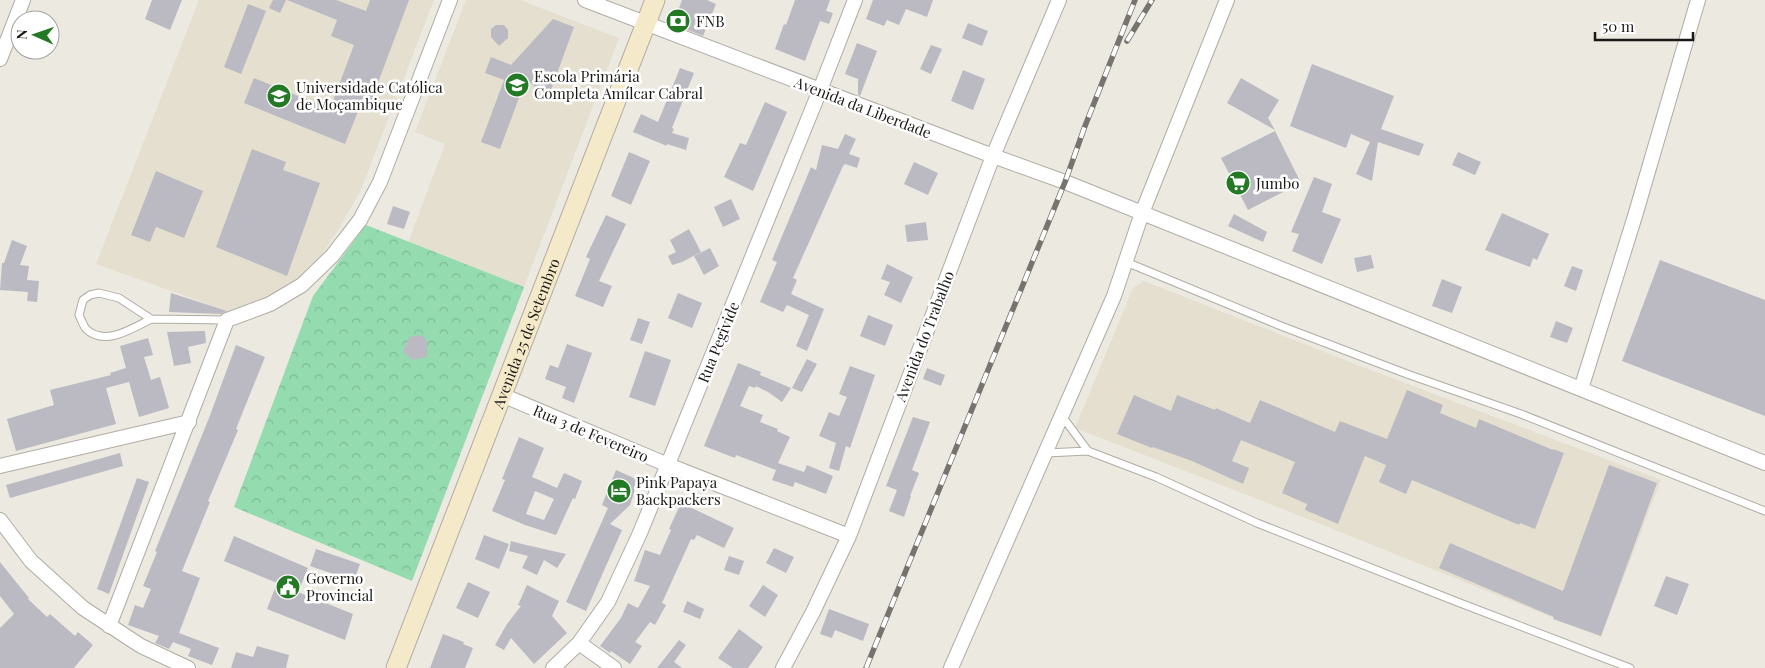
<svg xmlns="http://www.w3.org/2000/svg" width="1765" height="668" font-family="'Playfair Display',serif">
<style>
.built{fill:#e4dfcf}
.park{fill:url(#park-crowns)}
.building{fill:#bbbac2;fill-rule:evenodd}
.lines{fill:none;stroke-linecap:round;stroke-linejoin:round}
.lane-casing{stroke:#afaca4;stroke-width:9}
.street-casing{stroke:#afaca4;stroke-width:16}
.secondary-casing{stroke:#afaca4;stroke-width:21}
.lane{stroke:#fff;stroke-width:7}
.street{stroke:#fff;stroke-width:14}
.secondary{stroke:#f4e9c9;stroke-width:19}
.rail-casing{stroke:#76746f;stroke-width:5.5}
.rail{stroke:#fff;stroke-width:4;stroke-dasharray:11;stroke-linecap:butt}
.labels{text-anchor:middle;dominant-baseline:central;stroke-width:5;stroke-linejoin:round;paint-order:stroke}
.poi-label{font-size:15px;fill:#1a1916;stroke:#fff;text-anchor:start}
.street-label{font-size:15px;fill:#1a1916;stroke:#fff}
</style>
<defs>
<pattern id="park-crowns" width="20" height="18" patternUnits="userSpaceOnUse" patternTransform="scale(1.25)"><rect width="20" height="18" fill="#94dbb0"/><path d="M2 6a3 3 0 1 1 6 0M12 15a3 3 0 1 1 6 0" fill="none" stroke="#7fbb97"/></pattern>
</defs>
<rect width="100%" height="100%" fill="#ece9e1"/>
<path class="built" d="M199,0H434L360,192L338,230L308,276L277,296L235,314L96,264Z
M466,0H520L619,38L524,287L408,243L445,144L415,132Z
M1144,281L1355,364L1661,480L1601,637L1298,515L1075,428L1133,288Z"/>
<path class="park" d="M366,225L524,287L412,581L234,507L313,296Z"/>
<path class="building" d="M152,0H182L170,30L145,19Z
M273,0H286L280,13L269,8Z
M287,0H336L366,11L370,0H409L367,112L359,109L345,144L244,103L254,78L330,109L354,45L331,36L337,20Z
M682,0H707L716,4L703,36L673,24Z
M795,0H830L826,11L833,13L829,24L820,21L805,61L775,49L784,24L786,25Z
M873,0H933L927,17L906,9L899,25L887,20L884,26L866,19Z
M248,4L266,11L241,74L224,67Z
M553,19L574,27L548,98L526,79L500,149L481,142L504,80L485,73L491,57L511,65Z
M968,23L988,31L982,46L962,38Z
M496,25H504L508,30V38L499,46L491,37V29Z
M857,43L877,51L860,96L858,95V79L845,74Z
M931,45L942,49L931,74L920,69Z
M1312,64L1394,96L1381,129L1424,144L1419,156L1378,142L1372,181L1356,174L1370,142L1351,134L1346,148L1290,126Z
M680,68L694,73L672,128L674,129L672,133L689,138L686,150L667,144V146L633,132L641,114L658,122Z
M963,70L985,79L973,110L951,101Z
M1241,78L1279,100L1268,118L1275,130L1227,103Z
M765,102L787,112L753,191L724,177L740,143L746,145Z
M1275,131L1301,183L1248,210L1221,158Z
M845,134L856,139L849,154L860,158L857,168L845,164L843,166L793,278L797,280L791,294L824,309L807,351L796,346L809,315L787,305L783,312L760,302L777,262L772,260L811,167L816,170L822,145L838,149Z
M252,149L286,162L283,170L320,183L287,276L216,247Z
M629,152L650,161L631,205L611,196Z
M1458,152L1481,162L1475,175L1452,165Z
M914,162L938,173L928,195L904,184Z
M156,171L203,191L184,238L156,227L150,242L131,235Z
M1314,177L1332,184L1322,212L1341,219L1322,264L1292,251L1299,234L1291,232Z
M731,199L740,219L723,227L714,207Z
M393,206L410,212L404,229L387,224Z
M1502,213L1549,234L1537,260L1533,258L1530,267L1485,250Z
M1234,214L1267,232L1263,242L1228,226Z
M606,215L626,224L599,281L612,286L603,307L575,296L590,259L586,257Z
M926,222L928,240L907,242L905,225Z
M689,229L701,252L682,262L672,265L668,256L676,252L670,240Z
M12,240L27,246L20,265L29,266L27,280L39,281L37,302L27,301L28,292L0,290L2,263H4Z
M710,248L719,266L704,275L694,256Z
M1371,255L1374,268L1357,272L1354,258Z
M1660,260L1765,300V416L1622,361Z
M887,264L913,277L901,303L884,295L890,282L881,279Z
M1572,266L1583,270L1576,291L1564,286Z
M1442,279L1462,287L1452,313L1432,306Z
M171,293L227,311L221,314L169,312Z
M678,293L702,303L692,328L668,318Z
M868,315L893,325L885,346L860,336Z
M638,318L650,322L642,344L630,340Z
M1556,321L1573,328L1567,343L1550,337Z
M205,331L206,343L188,347L191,363L174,366L167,332Z
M422,335L427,341V357L413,360L403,352L409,337Z
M148,338L153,355L144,357L151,380L160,377L169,408L139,417L129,382L106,388L116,424L16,451L7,419L54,405L50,390L111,375L110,373L126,368L120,346Z
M567,344L592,353L574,403L562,398L566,387L545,379L550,365L558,368Z
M236,345L265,357L236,429L238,430L208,501L210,502L182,571L200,578L179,633L219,648L212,665L188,656L191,649L173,642L169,649L155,643L159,636L128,625L135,605L143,608L151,589L143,586L157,552L155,551L209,418Z
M645,351L671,360L655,406L629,397Z
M807,359L817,364L802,392L792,388Z
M738,363L761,372L760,375L791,388L782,402L768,392L756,386L755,388L749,386L740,406L763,415L760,422L778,429L777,431L790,437L778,463L804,472L807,465L833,476L826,494L795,482L793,487L772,480L776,470L736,455L735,458L704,446Z
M850,366L875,375L850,448L846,446L839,471L829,468L836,443L819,436L829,412L839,416L847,397L839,394Z
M927,368L945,375L941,386L923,379Z
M1407,390L1443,405L1440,413L1476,428L1479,419L1553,450V449L1564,453L1535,529L1520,523L1519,525L1412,480L1406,494L1379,482L1386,465L1365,456L1338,524L1305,510L1307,504L1282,493L1295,462L1241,440L1232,461L1249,468L1243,484L1192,461L1153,447L1152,448L1117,434L1134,395L1171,411L1177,395L1215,410L1216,408L1250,423L1260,400L1335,432L1340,421L1387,439Z
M913,417L930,422L912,470L919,473L910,496H911L904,517L889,511L897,490L886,486Z
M519,437L544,448L532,477L557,488L564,473L582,481L575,499L573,498L556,535L525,525L492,511L505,480L502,479ZM535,491L554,499L544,520L526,514Z
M120,453L123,466L10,498L6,485Z
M1609,465L1657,483L1601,636L1553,619L1554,617L1439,568L1450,543L1563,591Z
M616,470L636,479L634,493L630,505L610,524L622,530L586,611L566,602L608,508L602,505Z
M137,478L149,482L109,594L97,589Z
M681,503L734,528L724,548L697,535L694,540L691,539L662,603L666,605L655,625L650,622L635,642L642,646L630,664L611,651L610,653L600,646L621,618L628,603L638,608L650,586L634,581L645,550L660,555L671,530L669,529Z
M484,535L509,544L499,569L475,559Z
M234,536L308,568L298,592L353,614L345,640L267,609L277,583L224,561Z
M511,541L522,544L566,554L557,568L544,560L537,575L522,568L528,556L509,551Z
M774,548L794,557L786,573L766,563Z
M316,549L360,564L354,581L310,566Z
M729,556L744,561L739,575L724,570Z
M0,562L29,598L28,599L47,617L50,614L75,636L78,632L93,645L74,668H0V628L14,614L0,596Z
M1666,576L1689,584L1677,615L1654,606Z
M468,582L490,592L478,618L456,608Z
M527,585L559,601L552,616L567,633L534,664L511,638L504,650L495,645L507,624L521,606L518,605Z
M763,585L778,595L765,617L749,606Z
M687,601L704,609L700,619L683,612Z
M829,609L869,624L863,641L835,630L832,638L820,634Z
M739,629L763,647L748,668H733L718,658Z
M443,634L464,642L463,644L473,648L465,668H430Z
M679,640L686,645L674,662L682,668H657Z
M257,646L289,655L286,668H231L236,652L253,657Z"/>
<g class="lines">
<defs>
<path id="lane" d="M1126,262L1281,326L1407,374L1521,414L1765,511
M151,319C133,328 105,347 86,329C83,325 81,319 79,315L83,300L90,295L99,293L119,298L151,319L227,320
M1062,416L1088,451
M1046,453L1088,451L1156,477L1257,523L1460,603L1630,668"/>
<path id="street" d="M585,0L993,156L1065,182L1765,463
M0,59L23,0
M1581,389L1635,216L1698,0
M502,395L668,465L849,536
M0,466L189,422
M0,520L31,561L83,608L141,646L188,668
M109,626L227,320L270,304L302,285L332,256L360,220L380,182L450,0
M579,643L614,668
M553,668L579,643L608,602L640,533L820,90L855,0
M783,668L813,612L849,536L993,156L1059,0
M951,668L1114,296L1142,213L1227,0"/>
<g id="secondary">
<path id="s1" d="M396,668L655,0"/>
</g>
</defs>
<use href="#lane" class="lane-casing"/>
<use href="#street" class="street-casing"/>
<use href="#secondary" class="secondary-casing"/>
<use href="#lane" class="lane"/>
<use href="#street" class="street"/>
<use href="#secondary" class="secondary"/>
<defs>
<path id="rail" d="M1127,41L1152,0
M866,668L1065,182L1085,126L1135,0"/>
</defs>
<use href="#rail" class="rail-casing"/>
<use href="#rail" class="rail"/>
</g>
<defs>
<symbol id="bank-disc" viewBox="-11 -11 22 22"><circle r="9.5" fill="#247925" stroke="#fff"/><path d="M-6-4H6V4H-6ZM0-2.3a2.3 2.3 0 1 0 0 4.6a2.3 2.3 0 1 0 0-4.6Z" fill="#fff"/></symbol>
<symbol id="school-disc" viewBox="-11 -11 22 22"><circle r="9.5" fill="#247925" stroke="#fff"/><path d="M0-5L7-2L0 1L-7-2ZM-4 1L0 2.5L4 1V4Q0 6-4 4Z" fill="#fff"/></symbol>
<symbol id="university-disc" viewBox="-11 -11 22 22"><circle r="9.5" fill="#247925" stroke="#fff"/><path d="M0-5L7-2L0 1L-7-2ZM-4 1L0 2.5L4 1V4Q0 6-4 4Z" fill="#fff"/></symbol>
<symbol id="supermarket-disc" viewBox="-11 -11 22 22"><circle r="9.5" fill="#247925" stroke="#fff"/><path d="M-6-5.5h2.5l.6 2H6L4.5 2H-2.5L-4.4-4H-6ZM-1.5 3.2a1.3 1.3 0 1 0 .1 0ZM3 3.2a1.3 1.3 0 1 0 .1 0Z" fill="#fff"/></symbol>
<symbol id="hotel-disc" viewBox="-11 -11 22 22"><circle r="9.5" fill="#247925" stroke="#fff"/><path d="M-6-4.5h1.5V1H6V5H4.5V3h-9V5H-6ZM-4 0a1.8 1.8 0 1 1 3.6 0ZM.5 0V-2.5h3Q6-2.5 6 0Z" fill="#fff"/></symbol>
<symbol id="civic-disc" viewBox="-11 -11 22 22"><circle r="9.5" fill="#247925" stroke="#fff"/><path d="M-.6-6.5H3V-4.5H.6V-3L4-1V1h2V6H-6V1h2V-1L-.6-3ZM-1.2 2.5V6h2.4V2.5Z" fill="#fff"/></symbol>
</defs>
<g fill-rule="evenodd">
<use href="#bank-disc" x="664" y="7" width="28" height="28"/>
<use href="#school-disc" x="503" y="71" width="28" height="28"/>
<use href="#university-disc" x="265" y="82" width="28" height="28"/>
<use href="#supermarket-disc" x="1224" y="169" width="28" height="28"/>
<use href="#hotel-disc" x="605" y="477" width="28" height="28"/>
<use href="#civic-disc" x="274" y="573" width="28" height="28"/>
</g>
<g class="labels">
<g class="poi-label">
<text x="696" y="21">FNB</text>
<text x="534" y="76">Escola Primária<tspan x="534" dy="17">Completa Amílcar Cabral</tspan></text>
<text x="296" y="87">Universidade Católica<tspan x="296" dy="17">de Moçambique</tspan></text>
<text x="1256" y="183">Jumbo</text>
<text x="636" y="482">Pink Papaya<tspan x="636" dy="17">Backpackers</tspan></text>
<text x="306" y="578">Governo<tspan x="306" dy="17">Provincial</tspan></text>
</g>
<g class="street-label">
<text transform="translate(863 107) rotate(21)">Avenida da Liberdade</text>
<text stroke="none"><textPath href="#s1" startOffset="359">Avenida 25 de Setembro</textPath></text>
<text transform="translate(924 336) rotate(-69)">Avenida do Trabalho</text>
<text transform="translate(718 342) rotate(-68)">Rua Pegivide</text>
<text transform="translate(591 433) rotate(23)">Rua 3 de Fevereiro</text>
</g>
</g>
<g transform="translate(35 35) rotate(272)"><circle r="24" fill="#ffffff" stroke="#a3a3a2"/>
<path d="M0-4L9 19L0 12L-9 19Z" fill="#247925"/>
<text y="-8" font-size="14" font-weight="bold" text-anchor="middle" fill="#1a1916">N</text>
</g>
<path d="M1595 32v8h98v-8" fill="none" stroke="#1a1916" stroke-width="2.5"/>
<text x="1602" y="32" font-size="15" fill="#1a1916" stroke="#ffffff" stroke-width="4" paint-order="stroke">50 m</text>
</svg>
